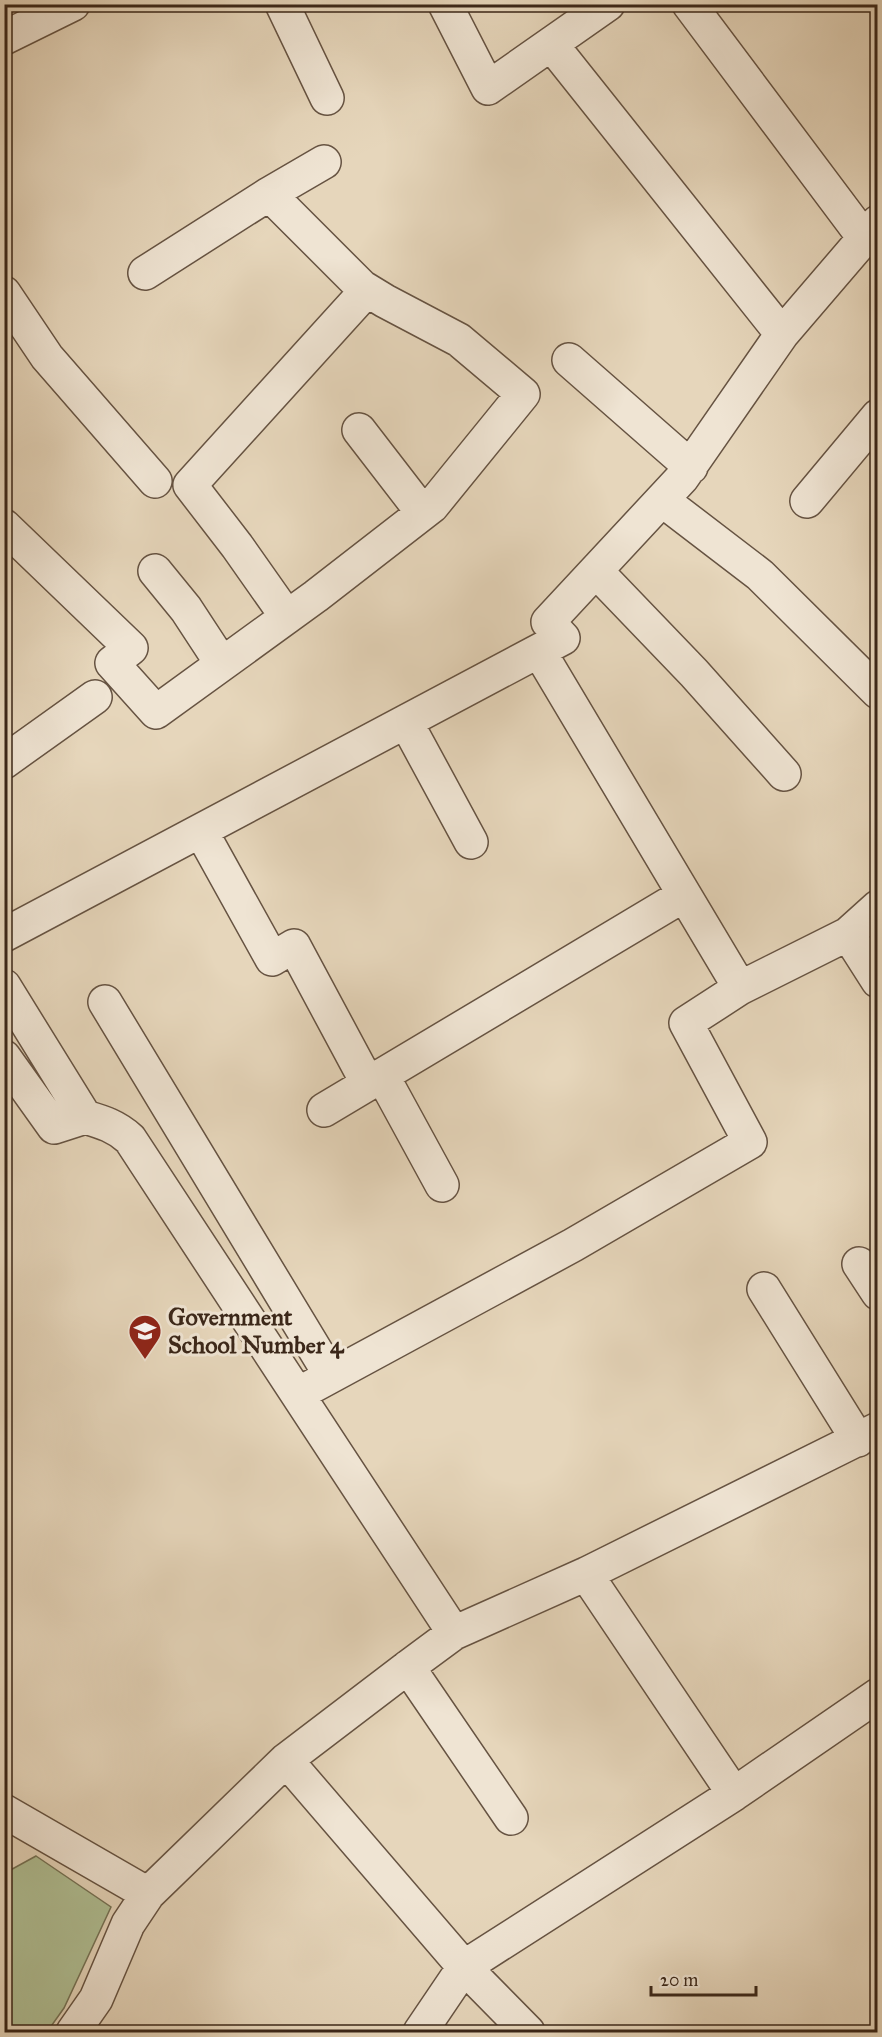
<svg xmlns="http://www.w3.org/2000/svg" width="882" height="2037" font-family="'IM FELL Great Primer',serif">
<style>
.green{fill:#b0bf94;stroke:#767356;stroke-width:1.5}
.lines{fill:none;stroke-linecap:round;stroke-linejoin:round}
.minor-casing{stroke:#665342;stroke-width:36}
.minor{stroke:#efe4d3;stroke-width:33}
.labels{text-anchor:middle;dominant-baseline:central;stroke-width:6;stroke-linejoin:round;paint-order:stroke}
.poi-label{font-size:24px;font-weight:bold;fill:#3b2719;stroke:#efe4d3;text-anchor:start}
</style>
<rect width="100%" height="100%" fill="#e6d6bb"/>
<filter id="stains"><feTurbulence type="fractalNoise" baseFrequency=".00333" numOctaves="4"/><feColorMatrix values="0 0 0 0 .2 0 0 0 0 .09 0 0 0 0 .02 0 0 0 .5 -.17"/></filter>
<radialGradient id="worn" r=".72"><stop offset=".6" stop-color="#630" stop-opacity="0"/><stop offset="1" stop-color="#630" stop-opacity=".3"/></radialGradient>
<path class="green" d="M36,1856L111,1907L64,2008L47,2032H5V1873Z"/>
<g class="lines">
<defs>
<path id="minor" d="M282,4L327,98
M445,4L488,88L608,4
M689,4L865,239
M4,38L73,4
M551,44L782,334
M145,273L269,194L324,162
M4,293L47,357L155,481
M569,360L691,467
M359,430L423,513
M662,500L760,575L878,692
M807,501L878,416
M4,526L131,648L112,663L156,712L316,596L432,506L523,394L459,340L385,301L362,287L269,194
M155,571L186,609L222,664
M596,571L694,673L784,774
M287,617L237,546L190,485L367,290
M539,651L740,988
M406,722L471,842
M4,762L95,697
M201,831L272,959L294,946L368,1084
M848,934L878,981
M4,935L563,638L548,622L682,478L782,334L878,222
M4,986L85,1117C102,1122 116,1126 130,1139L454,1633
M105,1002L331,1376
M4,1057L54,1127L85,1117
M382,1075L442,1185
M324,1110L684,895
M859,1264L878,1293
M764,1289L858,1440
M298,1394L573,1245L750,1142L686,1023L740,988L848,934L878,907
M586,1574L734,1794
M408,1667L511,1818
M286,1760L464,1967L528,2032
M4,1811L148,1894
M73,2032L96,1999L128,1924L148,1894L286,1760L408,1667L454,1633L586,1574L878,1429
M420,2032L464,1967L734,1794L878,1695"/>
</defs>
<use href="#minor" class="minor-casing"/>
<use href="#minor" class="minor"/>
</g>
<defs>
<symbol id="school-pin" viewBox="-11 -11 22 30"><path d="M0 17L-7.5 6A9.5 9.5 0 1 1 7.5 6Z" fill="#8f2418" stroke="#efe4d3"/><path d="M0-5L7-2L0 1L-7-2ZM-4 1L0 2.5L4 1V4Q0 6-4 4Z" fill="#fff"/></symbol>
</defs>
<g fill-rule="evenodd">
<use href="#school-pin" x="126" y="1312" width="38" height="52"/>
</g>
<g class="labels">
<g class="poi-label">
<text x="168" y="1317">Government<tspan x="168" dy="28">School Number 4</tspan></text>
</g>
</g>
<rect width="882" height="2037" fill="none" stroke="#e6d6bb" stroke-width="24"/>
<rect x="6" y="6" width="870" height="2025" fill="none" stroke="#3b2719" stroke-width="3"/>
<rect x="12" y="12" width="858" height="2013" fill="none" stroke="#3b2719" stroke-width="1.5"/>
<path d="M651 1986v9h105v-9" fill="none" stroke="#3b2719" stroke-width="3"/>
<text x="660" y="1986" font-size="18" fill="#3b2719" stroke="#efe4d3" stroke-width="4.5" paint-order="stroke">20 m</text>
<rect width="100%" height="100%" filter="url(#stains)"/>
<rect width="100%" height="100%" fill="url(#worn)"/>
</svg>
